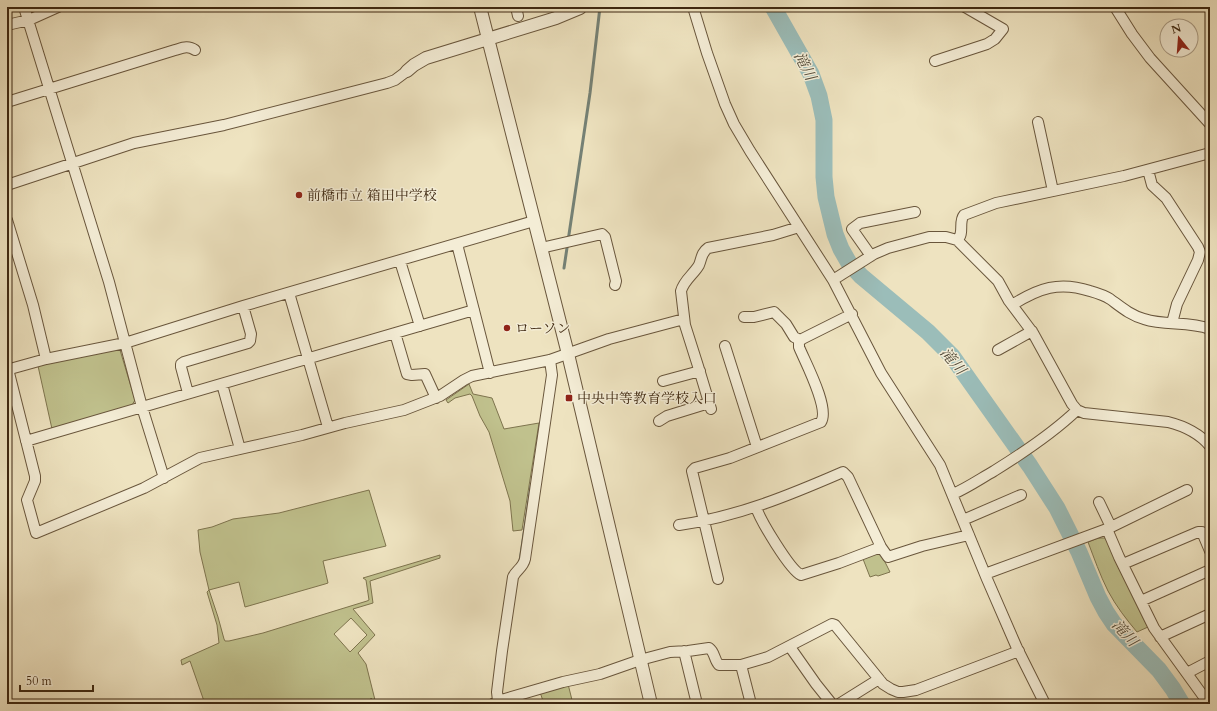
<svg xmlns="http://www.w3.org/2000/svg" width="1217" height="711" font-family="Cardo,'Noto Serif JP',serif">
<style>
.green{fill:#c0c18d;stroke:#7e744e;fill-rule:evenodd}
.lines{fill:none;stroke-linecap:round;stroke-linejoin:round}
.stream{stroke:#758175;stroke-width:3}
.river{stroke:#9bbdb9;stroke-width:17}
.minor-casing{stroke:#69563c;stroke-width:12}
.tertiary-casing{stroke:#69563c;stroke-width:14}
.minor{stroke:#f4edd6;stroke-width:10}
.tertiary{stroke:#f4edd6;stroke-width:12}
.poi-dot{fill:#8f2418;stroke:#f4edd6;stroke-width:1.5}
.labels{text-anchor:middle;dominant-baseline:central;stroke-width:3;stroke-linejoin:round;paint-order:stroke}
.poi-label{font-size:14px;fill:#3d2710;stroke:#f4edd6;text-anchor:start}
.water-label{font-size:15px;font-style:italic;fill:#544c3a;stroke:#f4edd6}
</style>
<rect width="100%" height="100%" fill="#eee3c0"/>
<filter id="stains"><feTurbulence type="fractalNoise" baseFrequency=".005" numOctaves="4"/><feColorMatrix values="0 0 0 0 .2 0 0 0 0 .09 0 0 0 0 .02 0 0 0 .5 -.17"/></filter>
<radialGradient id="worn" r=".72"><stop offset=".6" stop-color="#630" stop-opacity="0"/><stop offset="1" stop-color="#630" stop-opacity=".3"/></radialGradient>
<path class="green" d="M117,347L120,350L135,400L132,405L52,429L38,366Z
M469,384L473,394L492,398L504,429L539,423L522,530L513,531L510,501L489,432L480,416L472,396L470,394L455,398L448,403L446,400Z
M369,490L386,546L323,561L328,583L325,584L245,607L239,582L209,590L218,617L224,639L225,641H229L263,633L367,601L369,600L366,580L363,578L440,555V558L370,581L373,603L353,609L375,635L358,653L366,664L376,704H373L371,698L372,704H205L190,661L182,665L181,660L219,643L217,625L207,592L209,590L200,552L198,530L212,527L233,519L279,513ZM351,618L367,635L350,652L334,634Z
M1098,538H1106L1148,627L1137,632C1126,619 1116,606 1108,591C1100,575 1094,558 1088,542Z
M877,553L882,556L890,572L878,576L876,575L870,577L863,559Z
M568,684L573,704H544L541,695L539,692Z"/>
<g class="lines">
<path class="stream" d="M564,268L590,93L600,7
M520,561L531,486"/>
<path class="river" d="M773,7L811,74L819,96L824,120V177L826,197L835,234L841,249L849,263L861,276L928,332L952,356L1030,466L1057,508L1079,552L1098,597L1106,612L1114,624L1159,670L1173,689L1182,704"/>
<defs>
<path id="minor" d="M24,7L109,282L142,407L164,478
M516,7L518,16
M693,7L707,53L725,104L734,124L750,151L833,280L881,373L940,465L987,579L1017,648L1045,704
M1115,7L1132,34L1150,58L1210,124
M7,25L29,20L58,7
M935,61L987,44L995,39L1003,29L965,7
M7,102L175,50C182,48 188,45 195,50
M1038,122L1053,191
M1148,170L1152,185L1166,198L1198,247L1200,252L1198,260L1177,304L1172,323
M7,185L134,143L224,125L387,83L395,80L407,71
M7,220L33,305L46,359
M534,221L243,306L125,343L46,359L10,369L9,373L35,476V481L27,500L36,533L144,488L200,458L302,435L345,423L404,410L440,396L464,380L472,376L550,360L609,339L684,319
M957,240C965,234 958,222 964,215L996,203L1124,176L1210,153
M457,244L490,373
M541,248L602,234L605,237L616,281L615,285
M871,256L852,229L860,223L915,212
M400,261L420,326
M833,280L874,254L888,248L929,237H946L957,240L998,281L1009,301L1033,333L1072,404L1077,410L1084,413L1168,422C1184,426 1199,433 1210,446
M289,293L328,427
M1012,305C1039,288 1059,281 1090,291C1097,293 1104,295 1110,299C1121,307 1130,315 1144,319C1165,326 1188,321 1210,329
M744,317H754L774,312L786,324L794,337L800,340
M395,333L407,374L412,375L425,374L436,398
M725,346L757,447
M998,350L1032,331
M663,381L700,371
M222,384L240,449
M188,393L181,367V364L184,362L248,343L250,341L251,334L243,306
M711,409L698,366L685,325L681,291C684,280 694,274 699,265C702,258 701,253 708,248L773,235L799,227
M659,421L667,416L709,403
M26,441L474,310
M953,494C967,488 980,479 994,471C1023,453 1052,434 1077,410
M1099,502L1111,527
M756,507C760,520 790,570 801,575L839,563L881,547
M963,520L1021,495
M679,525C737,517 790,495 843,472L848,477L881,547L888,557L922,546L969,535
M1107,529L1187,490
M1123,564L1198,532H1202L1210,551
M985,574L1107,529L1119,557L1154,628L1209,704
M718,579L692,471L695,468L730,458L821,422C830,408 805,362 799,347V342L802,339L852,314
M1141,601L1210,570
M1160,637L1210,614
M790,647L816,684L832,704
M684,651L697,704
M741,665L751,704
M1187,673L1210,661
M498,701L497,692L502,651L513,577C516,570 523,568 525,559L552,375L550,360
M493,704L498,701L563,682L600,674L640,660L670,652L688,651L709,648C715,652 714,660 719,665H741L768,657L832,624L835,625L883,684L891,689L898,692H903L916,690L1019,651
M839,704L879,679"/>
<path id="tertiary" d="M480,7L568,354L651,704
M407,71L414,65L426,58L556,18L580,8"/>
</defs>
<use href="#minor" class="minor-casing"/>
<use href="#tertiary" class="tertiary-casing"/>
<use href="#minor" class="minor"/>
<use href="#tertiary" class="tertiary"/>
</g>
<g class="poi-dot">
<circle cx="299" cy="195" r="4"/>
<circle cx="507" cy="328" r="4"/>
<rect x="565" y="394" width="8" height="8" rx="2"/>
</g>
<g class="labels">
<g class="poi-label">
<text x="307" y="195">前橋市立 箱田中学校</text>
<text x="515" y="328">ローソン</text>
<text x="577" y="398">中央中等教育学校入口</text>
</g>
<g class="water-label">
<text transform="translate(805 66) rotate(63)">滝川</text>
<text transform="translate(953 361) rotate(50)">滝川</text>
<text transform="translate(1125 633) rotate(48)">滝川</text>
</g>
</g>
<rect width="1217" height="711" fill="none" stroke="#eee3c0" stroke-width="24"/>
<rect x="8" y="8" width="1201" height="695" fill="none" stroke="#3d2710" stroke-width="2"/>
<rect x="12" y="12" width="1193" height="687" fill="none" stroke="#3d2710"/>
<g transform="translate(1179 38) rotate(343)"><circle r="19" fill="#f4edd6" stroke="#ab9e87"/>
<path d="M0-3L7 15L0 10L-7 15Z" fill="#8f2418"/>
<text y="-6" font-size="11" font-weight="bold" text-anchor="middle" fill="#3d2710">N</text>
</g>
<path d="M20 685v6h73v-6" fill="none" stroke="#3d2710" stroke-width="2"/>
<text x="26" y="685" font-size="12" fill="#3d2710" stroke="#f4edd6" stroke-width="3" paint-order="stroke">50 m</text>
<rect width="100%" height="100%" filter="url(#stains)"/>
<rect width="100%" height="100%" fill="url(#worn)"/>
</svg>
